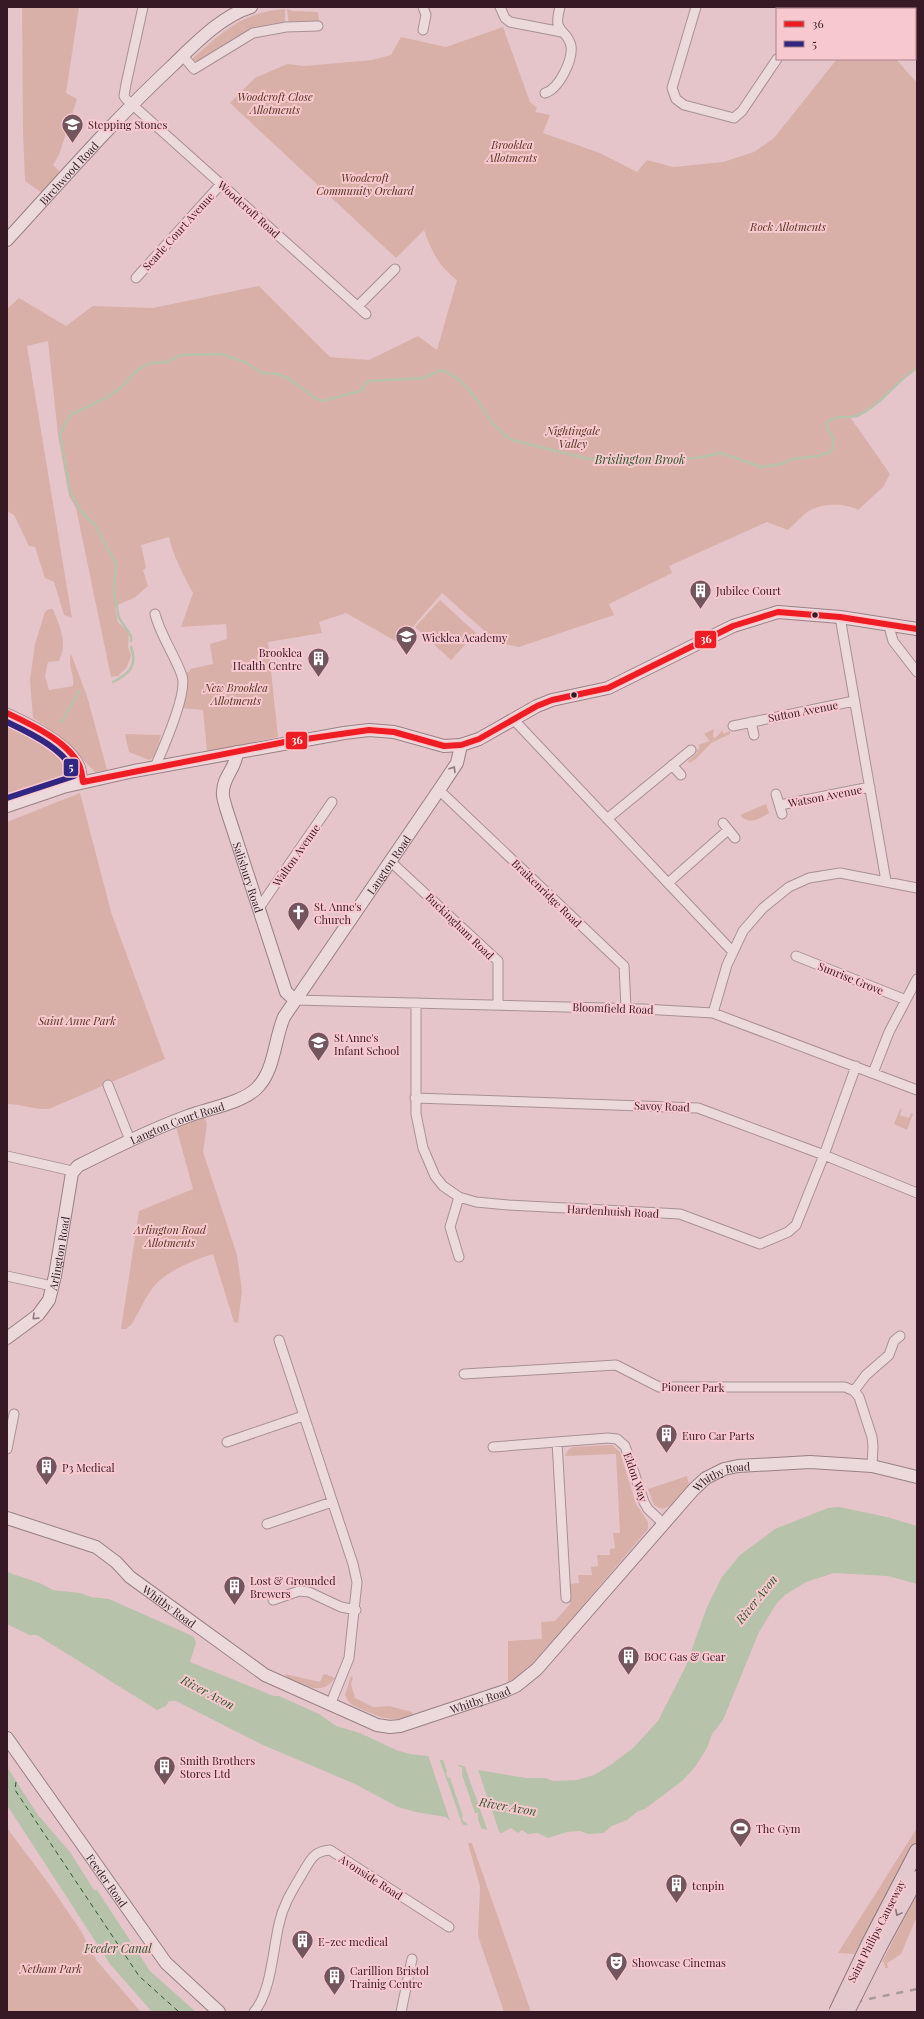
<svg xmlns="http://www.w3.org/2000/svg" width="924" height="2019" font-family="'Playfair Display',serif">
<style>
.green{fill:#d9b0a8}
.water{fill:#b7c2ab}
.pier{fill:#e5c5ca}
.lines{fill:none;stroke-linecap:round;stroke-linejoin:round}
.stream{stroke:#b7c2ab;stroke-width:2.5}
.ferry{stroke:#26582a;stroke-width:1;stroke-dasharray:5 4;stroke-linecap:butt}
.street-casing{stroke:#a89095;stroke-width:11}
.secondary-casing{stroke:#988085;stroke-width:14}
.primary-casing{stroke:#8e767c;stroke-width:16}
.street{stroke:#ebd9db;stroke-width:9}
.secondary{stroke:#ebd9db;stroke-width:12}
.primary{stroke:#e3c9cd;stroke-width:14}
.rail{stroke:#aa999c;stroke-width:2.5;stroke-dasharray:7 7;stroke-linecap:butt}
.primary-bridge-casing{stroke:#8e767c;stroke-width:16;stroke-linecap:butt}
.primary-bridge{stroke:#e3c9cd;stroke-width:14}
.bus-1-casing{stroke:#f8c8cf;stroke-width:9}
.bus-2-casing{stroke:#f8c8cf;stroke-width:9}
.bus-1{stroke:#ee1d23;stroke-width:6}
.bus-2{stroke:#312783;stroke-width:6}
.oneway{stroke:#907980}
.oneway2{stroke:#8c7178}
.bus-dot{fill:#361924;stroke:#f8c8cf;stroke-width:1.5}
.labels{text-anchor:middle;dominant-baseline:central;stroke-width:4;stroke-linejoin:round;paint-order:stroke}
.park-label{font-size:11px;font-style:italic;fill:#55331d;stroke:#f8c8cf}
.poi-label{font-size:11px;fill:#361924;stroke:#f8c8cf;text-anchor:start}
.street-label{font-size:11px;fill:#361924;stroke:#f8c8cf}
.water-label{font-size:12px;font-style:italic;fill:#26582a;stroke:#f8c8cf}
.line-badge{stroke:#f8c8cf;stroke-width:1.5}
.badge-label{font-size:11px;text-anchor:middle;font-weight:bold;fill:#fff}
</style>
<rect width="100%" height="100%" fill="#e5c5ca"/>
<path class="green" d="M22,7H79L66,93L77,99L59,155L53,165L61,173L44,194L25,181L23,132Z
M285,9V24L257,28L200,61H193V58C224,31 243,12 285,9Z
M287,9L293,11L318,12L319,21L289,25Z
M503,27L530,102L537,108L535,112L550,115L543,133L600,153L637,172L647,160L673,167L723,162L754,152L774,138L837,59H896L917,83V368C894,383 877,409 850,417L890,474L883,487L858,510C844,502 819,503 806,513C800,518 794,524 788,530L767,522L669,566L672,573L609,604L614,615L519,647L497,642L442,593L399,643L346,613L319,622L322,633L268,642L278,737L207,752L203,710L181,708L188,686L186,673L190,671V669L213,664L210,644L227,639L226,624L181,627L193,593C184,576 173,556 169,537L141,545L146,568L143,570L148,586L134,598L115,606L118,622L129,633L128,647L131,655L127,667L118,676L111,677L76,508L69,496L58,435L48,341L27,346L72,618L64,615L54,582L45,578L35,547L29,546L14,515L7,511V309L19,298L66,326L93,306L153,308L259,286L330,357L369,360L418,336L437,350L457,280C439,267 431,250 424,230L396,258L230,103L255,78L287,64L305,66L372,60L391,55L401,37L446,47Z
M440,600L476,633L451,660L415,627Z
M49,609H53C60,628 68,641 59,661L48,662L45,676L49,690L73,686C75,675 67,665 71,654L87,696L107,770L95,772L61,737L33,718L30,680L35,644L45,612Z
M7,724C34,733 61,750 69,779L7,796Z
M714,729L713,736L715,738L723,730V734L730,731V734L711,743L696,759L689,763L688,761L697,753L696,751L700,747L698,745L710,741L704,734Z
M125,734L161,735L155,756L149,760L129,752Z
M80,793L111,912L165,1059L49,1109C35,1110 21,1104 7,1104V822Z
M766,804L769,813C759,819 750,826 740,815Z
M900,1109H902L900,1115L909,1118L911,1113L913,1114L907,1130L894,1124Z
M205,1117L207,1124L203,1152L237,1255L242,1291L238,1323L234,1322L213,1254C197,1259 167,1271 156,1284C146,1295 139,1312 132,1324L126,1329H121L139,1211L193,1189L176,1127Z
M612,1445L620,1452L636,1504L648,1522V1529L529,1669L520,1677L508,1683V1641L542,1639L541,1622L555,1621L570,1604L569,1584L579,1583L578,1575H592L591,1567L598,1566L597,1555H610V1549L615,1548L613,1533H620L616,1454L565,1456L568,1450L573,1447Z
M687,1476L689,1485L670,1506L662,1509L654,1505L648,1489Z
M285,1674L320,1682L323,1675L325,1674L335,1678C322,1697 304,1685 287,1678Z
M351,1676L353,1678L351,1684L355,1698L373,1707L389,1706L412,1712L413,1716C391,1724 375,1715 354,1706L349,1702L345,1695Z
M7,1828L49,1884L81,1931L97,1961L141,2012H7Z
M917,1828V1841L854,1954L838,1953Z
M468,1843H472L531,2012H504L478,1936L480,1887Z
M917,1894V1916L901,1954L887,1963L888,1968H885L884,1962H882Z"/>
<path class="water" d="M839,1507L887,1517L917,1526V1584L888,1576L834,1573L806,1582L785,1595L777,1603L759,1632L723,1720L712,1734L707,1748L695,1767L682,1781L645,1809L638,1811L627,1820L612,1826L603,1833L588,1834L580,1831L567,1832L548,1838L537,1833L528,1834L522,1830L518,1833L511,1828L502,1833L451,1822L446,1817L416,1812L398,1807L355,1784L263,1745L176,1701H169L166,1706L157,1710L37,1635H29L7,1624V1572L42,1584L53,1590L80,1593L91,1597L109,1599L188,1634L194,1637L196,1643L190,1662L274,1696H279L319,1714L336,1726L360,1733L396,1750L410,1754L427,1756L478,1770L526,1778H545L553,1781L577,1780L594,1775L612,1764L633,1748L658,1721L685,1668L707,1607L722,1577L740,1555L775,1529L828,1508Z
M7,1767L38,1815L70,1852L94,1890H97L150,1971L196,2012H152L110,1964L7,1805Z"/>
<path class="pier" d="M428,1755L439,1758L463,1826L451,1824Z
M443,1759L458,1762L459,1767H462V1774L475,1813H478V1819L482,1830L468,1827L466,1822L463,1821L462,1817L463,1816L450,1778L447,1777L446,1773L447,1771Z
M464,1764L477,1767L500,1834L488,1832Z"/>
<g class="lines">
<path class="stream" d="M131,641V636L119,618L114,592L116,564L95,525L80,510L70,491L60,434L70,415L104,399L123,386L136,371L150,363L168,362L180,355L221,354L245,362L262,373L278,374L291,380L315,398L323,401L360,391L368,381L424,378L441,370C477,382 484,425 512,440L589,459L696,458L721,453L761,467L782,464L792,459L818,456L830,452L833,447V438L827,428V422C840,413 847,420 859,415C882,404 896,381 917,368
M113,682C129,674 138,666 131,647
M62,722L79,691"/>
<path class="ferry" d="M16,1782L15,1790L139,1976L179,2012"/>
<defs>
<path id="street" d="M143,7L126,84L124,96L126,99L366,314
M423,7L426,15L423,30
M500,7L505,18L510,22L562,32
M696,7L672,88L676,99L684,105L734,118L742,111L777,59
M811,9L813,7
M183,56L194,69L253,33L286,27L318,26
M545,93C559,89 573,60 571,46C567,27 552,36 560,7
M136,278L221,184
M358,306L395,269
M155,614C161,637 175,655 182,676C188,693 163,749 155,767
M840,617L886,881
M889,626L893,641L917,672
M7,713C29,723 71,744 80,766C82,771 82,777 83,782
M513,719L733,952
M751,722L754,735
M733,726L854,701
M672,765L681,775
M439,790L624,966L626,1008
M776,794L782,814
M780,805L870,787
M607,819L691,750
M723,823L735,838
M390,861L498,961V1005
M668,883L728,830
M259,908L332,802
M796,956L906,1000
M295,1000L643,1009L713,1013L917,1090
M416,1003V1114L423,1148L435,1176L443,1186L459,1197L476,1202L508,1205L680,1214L760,1244L788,1232L796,1225L824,1155L856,1066
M713,1013L727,965L743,931L763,908L789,887L809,878L840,873L917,888
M873,1073L889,1032L917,979
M108,1085L130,1140
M415,1098L698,1108L824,1155L917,1193
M7,1156L68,1170L72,1173
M459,1197L450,1227L459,1257
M7,1276L52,1286
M279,1340L353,1564L357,1582L349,1658L330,1705
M464,1374L616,1365L659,1387H845L854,1391L859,1397L872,1437L873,1446L872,1466
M854,1391L866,1375L889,1355L894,1341L900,1336
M227,1442L303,1416
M557,1442L566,1598
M493,1447L608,1438L617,1439L625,1446L644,1502L648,1509L664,1524
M7,1449L14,1414
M267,1524L332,1502
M273,1600L299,1591L309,1592L341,1607L356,1610
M254,2012C271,1993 273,1949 279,1924C283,1905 292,1891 302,1874C310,1861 313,1851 330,1850L449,1927
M401,2012L412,1959"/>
<g id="secondary">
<path id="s1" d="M7,240C61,181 113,121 172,66C194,45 221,16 251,7"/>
<path id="s2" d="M237,752C236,769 223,776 223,792C222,797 225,803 226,808L286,992L295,1000"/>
<path d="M7,806L63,787L134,771L344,733L369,730L394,732L444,746L461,745L479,739L537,706L552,700L608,688L733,626L778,612L840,617L917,629"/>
<path id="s3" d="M7,1338L38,1315L49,1300L55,1276L72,1173L78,1166C114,1148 150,1130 188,1116C207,1109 241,1103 256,1089C275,1071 274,1040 284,1017L439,790L457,763L461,745"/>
<path id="s4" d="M7,1518L96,1547L116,1562L130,1577L265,1675L377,1725L390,1727L400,1726L505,1691L516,1686L537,1669L694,1489L706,1478L724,1469L738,1466L810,1462L872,1466L917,1477"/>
<path id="s5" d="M7,1738L166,1963L219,2012"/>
</g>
<path id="primary" d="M869,1943L917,1851
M879,1948L917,1878"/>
</defs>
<use href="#street" class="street-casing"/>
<use href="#secondary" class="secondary-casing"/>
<use href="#primary" class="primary-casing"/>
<use href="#street" class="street"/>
<use href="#secondary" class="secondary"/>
<use href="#primary" class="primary"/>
<path class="rail" d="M829,2012L864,2000L917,1989"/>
<defs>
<path id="primary-bridge" d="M836,2012L869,1943
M847,2012L879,1948"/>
</defs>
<use href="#primary-bridge" class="primary-bridge-casing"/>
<use href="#primary-bridge" class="primary-bridge"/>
<defs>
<path id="bus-1" d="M7,713C30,724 70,742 80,767C82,772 82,777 83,782
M83,782L285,742L369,730L394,732L444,746L461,745L479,739L537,706L552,700L608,688L733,626L778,612L840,617L917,629"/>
<path id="bus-2" d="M7,722C28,732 70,751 74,776L7,798"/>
</defs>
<use href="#bus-1" class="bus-1-casing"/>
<use href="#bus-2" class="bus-2-casing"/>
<use href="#bus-1" class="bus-1"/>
<use href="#bus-2" class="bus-2"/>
</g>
<defs><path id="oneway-chevron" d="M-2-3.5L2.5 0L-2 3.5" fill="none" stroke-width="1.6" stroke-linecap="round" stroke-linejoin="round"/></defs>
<g class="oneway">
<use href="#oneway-chevron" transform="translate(453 769) rotate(-58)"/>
<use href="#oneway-chevron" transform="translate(35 1317) rotate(136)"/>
</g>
<use class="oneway2" href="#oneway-chevron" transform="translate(898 1913) rotate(118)"/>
<defs>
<symbol id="school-pin" viewBox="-11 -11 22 30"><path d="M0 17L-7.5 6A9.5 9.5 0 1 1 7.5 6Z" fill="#73555e" stroke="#f8c8cf"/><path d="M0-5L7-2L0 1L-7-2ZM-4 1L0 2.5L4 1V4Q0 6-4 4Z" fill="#fff"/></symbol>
<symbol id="building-pin" viewBox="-11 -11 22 30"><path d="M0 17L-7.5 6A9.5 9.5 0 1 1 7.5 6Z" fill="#73555e" stroke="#f8c8cf"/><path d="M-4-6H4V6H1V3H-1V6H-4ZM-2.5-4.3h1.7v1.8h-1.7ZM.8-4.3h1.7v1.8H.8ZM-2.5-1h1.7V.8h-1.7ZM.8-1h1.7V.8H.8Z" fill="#fff"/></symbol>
<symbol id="church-pin" viewBox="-11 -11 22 30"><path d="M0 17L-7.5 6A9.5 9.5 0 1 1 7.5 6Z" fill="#73555e" stroke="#f8c8cf"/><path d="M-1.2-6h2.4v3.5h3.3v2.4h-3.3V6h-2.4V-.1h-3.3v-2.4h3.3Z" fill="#fff"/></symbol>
<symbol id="stadium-pin" viewBox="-11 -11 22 30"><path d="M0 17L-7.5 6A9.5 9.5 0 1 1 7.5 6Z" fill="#73555e" stroke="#f8c8cf"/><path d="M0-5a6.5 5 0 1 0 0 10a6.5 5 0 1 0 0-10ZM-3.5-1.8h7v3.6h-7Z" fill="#fff"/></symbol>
<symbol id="theatre-pin" viewBox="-11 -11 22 30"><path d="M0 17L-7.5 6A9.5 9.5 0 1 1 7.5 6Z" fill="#73555e" stroke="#f8c8cf"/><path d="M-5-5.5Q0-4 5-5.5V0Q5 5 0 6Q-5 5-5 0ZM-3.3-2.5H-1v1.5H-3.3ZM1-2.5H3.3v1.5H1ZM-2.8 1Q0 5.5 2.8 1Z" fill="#fff"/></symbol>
</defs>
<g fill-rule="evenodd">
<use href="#school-pin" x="60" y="112" width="25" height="34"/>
<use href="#building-pin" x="688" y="578" width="25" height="34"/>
<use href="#school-pin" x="394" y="624" width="25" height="34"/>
<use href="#building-pin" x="306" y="646" width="25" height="34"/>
<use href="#church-pin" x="286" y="900" width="25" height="34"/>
<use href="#school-pin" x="306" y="1030" width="25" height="34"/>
<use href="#building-pin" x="654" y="1422" width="25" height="34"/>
<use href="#building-pin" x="34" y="1454" width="25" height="34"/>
<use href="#building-pin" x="222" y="1574" width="25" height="34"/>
<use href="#building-pin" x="616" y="1644" width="25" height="34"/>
<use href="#building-pin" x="152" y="1754" width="25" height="34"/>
<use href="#stadium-pin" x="728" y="1816" width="25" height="34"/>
<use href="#building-pin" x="664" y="1872" width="25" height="34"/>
<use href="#building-pin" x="290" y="1928" width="25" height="34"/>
<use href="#theatre-pin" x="604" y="1950" width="25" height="34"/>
<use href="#building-pin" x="322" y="1964" width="25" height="34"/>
</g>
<g class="bus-dot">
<circle cx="815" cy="615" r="3.5"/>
<circle cx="574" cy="695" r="3.5"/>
</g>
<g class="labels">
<g class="park-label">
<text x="275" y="96">Woodcroft Close<tspan x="275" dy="13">Allotments</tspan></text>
<text x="512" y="144">Brooklea<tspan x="512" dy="13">Allotments</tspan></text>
<text x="365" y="177">Woodcroft<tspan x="365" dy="13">Community Orchard</tspan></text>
<text x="788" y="226">Rock Allotments</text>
<text x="573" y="430">Nightingale<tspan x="573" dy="13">Valley</tspan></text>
<text x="236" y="687">New Brooklea<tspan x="236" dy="13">Allotments</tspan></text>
<text x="77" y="1020">Saint Anne Park</text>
<text x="170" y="1229">Arlington Road<tspan x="170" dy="13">Allotments</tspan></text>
<text x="51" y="1968">Netham Park</text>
</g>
<g class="poi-label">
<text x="88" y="124">Stepping Stones</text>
<text x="716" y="590">Jubilee Court</text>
<text x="422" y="637">Wicklea Academy</text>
<text x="302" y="652" text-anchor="end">Brooklea<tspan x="302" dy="13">Health Centre</tspan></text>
<text x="314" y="906">St. Anne's<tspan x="314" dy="13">Church</tspan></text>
<text x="334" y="1037">St Anne's<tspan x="334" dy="13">Infant School</tspan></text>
<text x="682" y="1435">Euro Car Parts</text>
<text x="62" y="1467">P3 Medical</text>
<text x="250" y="1580">Lost &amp; Grounded<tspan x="250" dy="13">Brewers</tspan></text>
<text x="644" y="1656">BOC Gas &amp; Gear</text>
<text x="180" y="1760">Smith Brothers<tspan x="180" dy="13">Stores Ltd</tspan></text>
<text x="756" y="1828">The Gym</text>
<text x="692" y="1885">tenpin</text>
<text x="318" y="1941">E-zec medical</text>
<text x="632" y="1962">Showcase Cinemas</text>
<text x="350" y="1970">Carillion Bristol<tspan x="350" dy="13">Trainig Centre</tspan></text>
</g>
<g class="street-label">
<text stroke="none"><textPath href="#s1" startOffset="91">Birchwood Road</textPath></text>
<text transform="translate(249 209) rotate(42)">Woodcroft Road</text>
<text transform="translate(178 231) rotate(-48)">Searle Court Avenue</text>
<text transform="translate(803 711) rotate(-11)">Sutton Avenue</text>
<text transform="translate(825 796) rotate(-11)">Watson Avenue</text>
<text transform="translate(296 855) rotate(-55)">Walton Avenue</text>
<text stroke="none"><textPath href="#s3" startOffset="653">Langton Road</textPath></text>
<text stroke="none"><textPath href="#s2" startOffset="132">Salisbury Road</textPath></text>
<text transform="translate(547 893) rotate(44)">Braikenridge Road</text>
<text transform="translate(460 926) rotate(44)">Buckingham Road</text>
<text transform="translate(851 978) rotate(22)">Sunrise Grove</text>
<text transform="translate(613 1008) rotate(2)">Bloomfield Road</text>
<text transform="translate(662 1106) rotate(2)">Savoy Road</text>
<text stroke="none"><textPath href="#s3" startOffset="304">Langton Court Road</textPath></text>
<text transform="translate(613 1211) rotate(3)">Hardenhuish Road</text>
<text stroke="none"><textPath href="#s3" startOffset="105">Arlington Road</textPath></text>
<text transform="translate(693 1387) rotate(1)">Pioneer Park</text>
<text transform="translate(636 1477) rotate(71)">Eldon Way</text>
<text stroke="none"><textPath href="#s4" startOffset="872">Whitby Road</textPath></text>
<text stroke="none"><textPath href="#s4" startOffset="188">Whitby Road</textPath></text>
<text stroke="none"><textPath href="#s4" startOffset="536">Whitby Road</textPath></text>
<text transform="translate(371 1877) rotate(33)">Avonside Road</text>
<text stroke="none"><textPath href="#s5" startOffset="174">Feeder Road</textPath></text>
<text transform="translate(876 1931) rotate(-63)">Saint Philips Causeway</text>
</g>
<g class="water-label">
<text x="640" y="459">Brislington Brook</text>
<text transform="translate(756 1599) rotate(-51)">River Avon</text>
<text transform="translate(208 1692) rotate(28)">River Avon</text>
<text transform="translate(508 1806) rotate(10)">River Avon</text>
<text x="118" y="1948">Feeder Canal</text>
</g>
</g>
<g class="line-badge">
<rect x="694" y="630" width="23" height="19" rx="4" fill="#ee1d23"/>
<rect x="285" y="731" width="23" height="19" rx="4" fill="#ee1d23"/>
<rect x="63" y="758" width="16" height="19" rx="4" fill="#312783"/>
</g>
<g class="badge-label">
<text x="706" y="643">36</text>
<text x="297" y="744">36</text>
<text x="71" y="771">5</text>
</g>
<rect width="924" height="2019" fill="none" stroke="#361924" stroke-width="16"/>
<rect x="776" y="8" width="140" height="52" fill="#f8c8cf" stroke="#aa828b"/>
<rect x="784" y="21" width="20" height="6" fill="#ee1d23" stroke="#aa828b"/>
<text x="812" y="28" font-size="12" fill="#361924">36</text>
<rect x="784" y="41" width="20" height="6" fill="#312783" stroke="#aa828b"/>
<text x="812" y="48" font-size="12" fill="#361924">5</text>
</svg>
